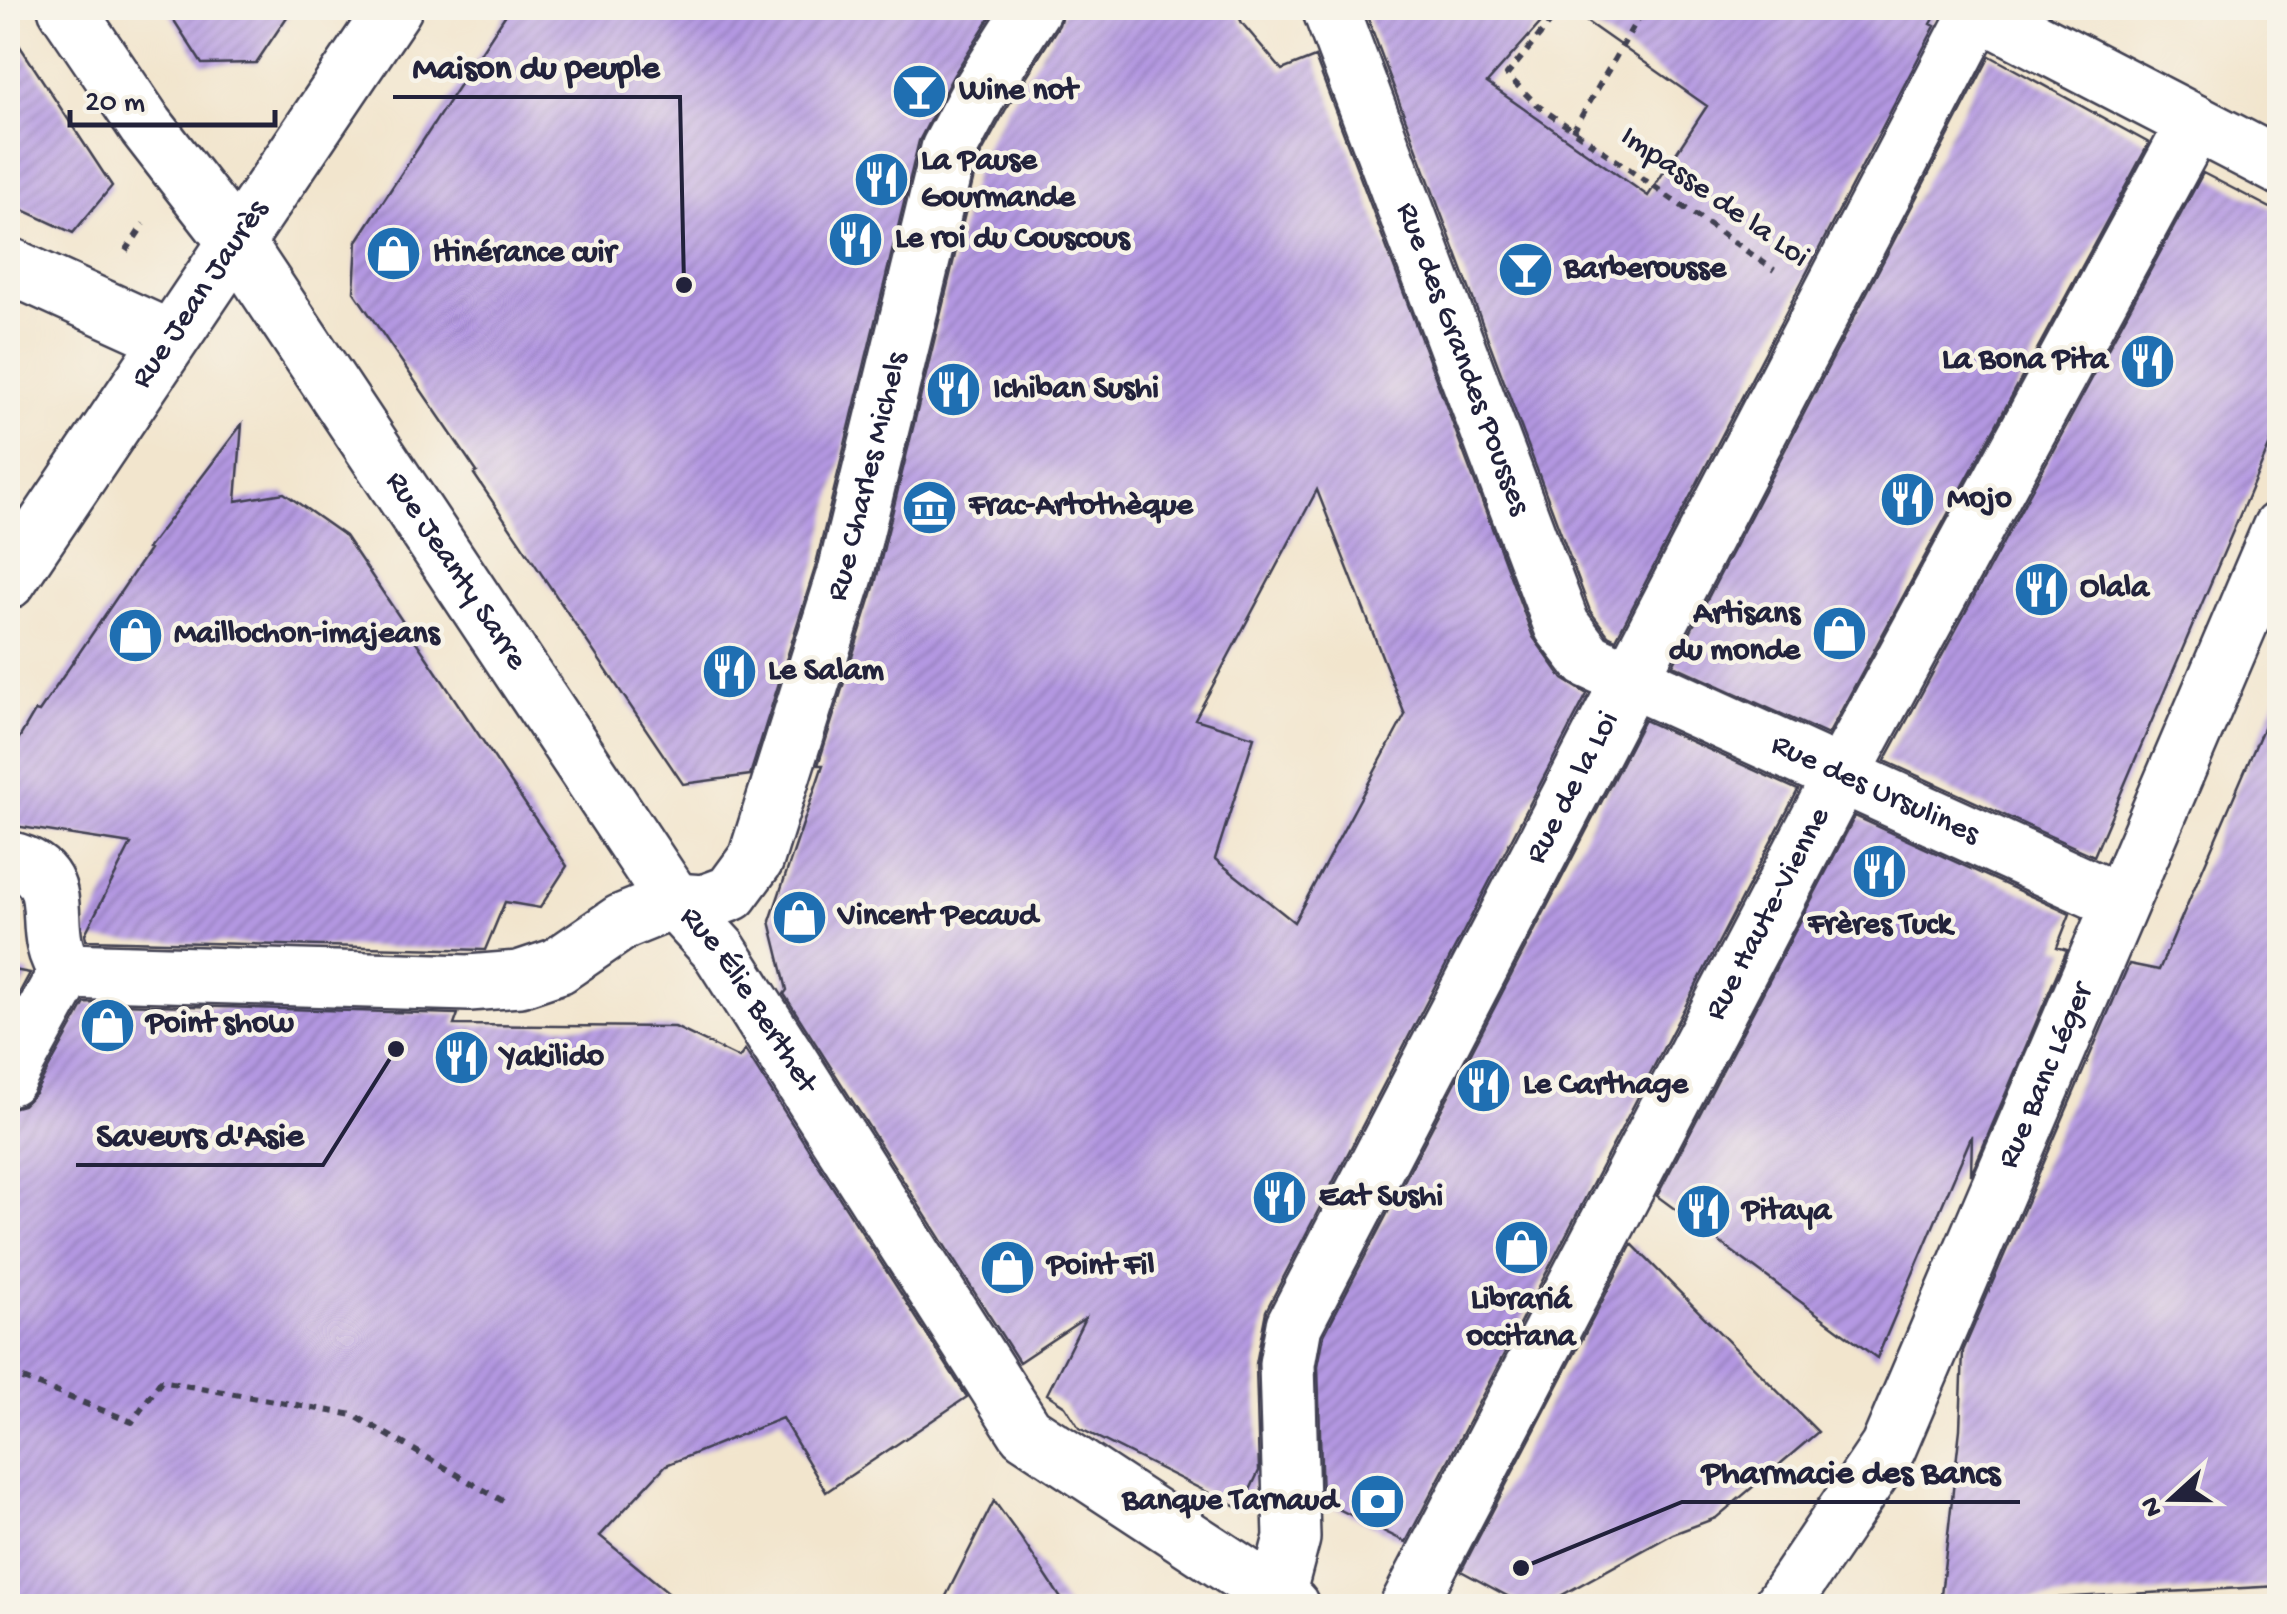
<svg xmlns="http://www.w3.org/2000/svg" width="2287" height="1614" font-family="'Gochi Hand',sans-serif">
<style>
.building{fill:url(#building-hatch);fill-rule:evenodd}
.lines{fill:none;stroke-linecap:round;stroke-linejoin:round}
.street-casing{stroke:#413f51;stroke-width:60}
.path{stroke:#413f51;stroke-width:6;stroke-dasharray:8 8;stroke-linecap:butt}
.street{stroke:#fff;stroke-width:55}
.labels{text-anchor:middle;dominant-baseline:central;stroke-width:9;stroke-linejoin:round;paint-order:stroke}
.poi-label{font-size:32px;font-weight:bold;fill:#22223b;stroke:#f7f3e8;text-anchor:start}
.street-label{font-size:32px;fill:#22223b;stroke:#f7f3e8}
.leader{fill:none;stroke:#22223b;stroke-width:4}
.callout-dot{fill:#22223b;stroke:#f7f3e8;stroke-width:4}
.callout-label{font-size:35px;text-anchor:middle;font-weight:bold;fill:#22223b;stroke:#f7f3e8;stroke-width:9;stroke-linejoin:round;paint-order:stroke}
</style>
<defs>
<pattern id="building-hatch" width="6" height="6" patternUnits="userSpaceOnUse" patternTransform="scale(2.5)"><rect width="6" height="6" fill="#b498e2"/><path d="M-1 1l2-2M0 6l6-6M5 7l2-2" fill="none" stroke="#927cb8"/></pattern>
</defs>
<rect width="100%" height="100%" fill="#f7f3e8"/>
<filter id="ink" filterUnits="userSpaceOnUse"><feTurbulence type="fractalNoise" baseFrequency=".01" numOctaves="2"/><feDisplacementMap in="SourceGraphic" scale="20" xChannelSelector="R" yChannelSelector="G"/><feConvolveMatrix kernelMatrix="1 2 1 2 8 2 1 2 1" color-interpolation-filters="sRGB"/></filter>
<filter id="wash" filterUnits="userSpaceOnUse"><feTurbulence type="fractalNoise" baseFrequency=".0048" numOctaves="4" result="noise"/><feDisplacementMap in="SourceGraphic" scale="40" xChannelSelector="R" yChannelSelector="G"/><feGaussianBlur stdDeviation="2.25" result="paint"/><feColorMatrix in="noise" values="0 0 0 0 0 0 0 0 0 0 0 0 0 0 0 0 0 1.4 0 .05"/><feComposite in="paint" operator="in"/></filter>
<g filter="url(#wash)">
<rect width="100%" height="100%" fill="#f2e5cd"/>
<g id="blocks">
<path class="building" d="M166,8H293L256,63L202,64Z
M510,8H996L953,76L919,141L815,568L750,775L683,784L474,474L477,472L354,292L357,241Z
M1064,8H1235L1242,23L1282,70L1315,57L1533,637L1563,679L1587,694L1266,1311L1256,1364L1259,1471L1241,1509L1079,1428L1065,1406L1047,1394L1085,1318L1019,1362L784,994L787,990L770,921L823,765H818L875,584L978,160L1006,109L1059,25ZM1317,490L1405,715L1294,922L1215,859L1254,737L1195,719Z
M1364,8H1554L1487,83L1648,196L1707,106L1567,8H1940L1931,24L1935,26L1616,639L1608,635L1590,611Z
M8,28L112,186L73,233L8,203Z
M1990,56L2149,143L1828,735L1673,665Z
M2203,173L2280,213V421L2094,856L1885,761Z
M242,424L236,501L284,493L345,536L567,866L540,908L505,902L485,950L86,940L85,934L131,844L8,825V757L35,711L39,712L149,550L147,549Z
M2280,689V1586L1940,1604L1960,1429L1963,1351L2129,964L2159,970Z
M1644,720L1798,790L1406,1542L1322,1501L1318,1366L1324,1335Z
M1855,816L2070,914L2057,947L2067,950L1971,1175L1972,1135L1877,1358L1657,1196Z
M8,969L30,973L8,1014Z
M85,1003L458,1014L454,1025L675,1027L739,1058L745,1050L967,1397L826,1492L782,1418L666,1465L600,1536L685,1606H8V1109L23,1105L35,1093Z
M1632,1244L1818,1432L1716,1518L1673,1534L1542,1606H1526L1461,1571Z
M994,1501L1021,1538L1066,1606H941Z"/>
</g>
</g>
<g filter="url(#ink)">
<use href="#blocks" fill-opacity="0" stroke="#413f51" stroke-width="2.5"/>
<g class="lines">
<defs>
<g id="street">
<path id="s1" d="M66,8L146,126L236,242L674,901L719,950L1026,1432L1291,1606"/>
<path id="s2" d="M1330,8L1562,626L1588,660L2119,902"/>
<path d="M1973,8L2280,167"/>
<path d="M8,265L169,338"/>
<path id="s3" d="M8,581L394,8"/>
<path id="s4" d="M8,859C78,875 33,928 67,971L469,983L519,979L558,966L622,922L674,901L704,903L731,893L756,859L845,576L949,149L979,93L1033,8"/>
<path d="M8,1078L67,971"/>
<path id="s5" d="M1277,1595L1292,1538L1287,1364L1294,1325L1980,8"/>
<path id="s6" d="M1408,1606L1842,774L2195,123"/>
<path id="s7" d="M1781,1606L1888,1448L2280,529"/>
</g>
</defs>
<use href="#street" class="street-casing"/>
<path class="path" d="M1562,8L1507,75L1538,106L1774,270
M1573,131L1644,8
M126,251L144,224
M8,1373L132,1422L161,1381L353,1415L503,1501"/>
<use href="#street" class="street"/>
</g>
</g>
<defs>
<symbol id="bar-disc" viewBox="-11 -11 22 22"><circle r="9.5" fill="#1f6fb2" stroke="#f7f3e8"/><path d="M-6-5H6L.8 .8V4.5H3.5V6h-7V4.5H-.8V.8Z" fill="#fff"/></symbol>
<symbol id="restaurant-disc" viewBox="-11 -11 22 22"><circle r="9.5" fill="#1f6fb2" stroke="#f7f3e8"/><path d="M-5-6h1v4h1v-4h1v4h1v-4h1v5L-1.5 .5V6h-2V.5L-5-1ZM5-6V6H3V1.5H1.5Q1.5-4 5-6Z" fill="#fff"/></symbol>
<symbol id="shop-disc" viewBox="-11 -11 22 22"><circle r="9.5" fill="#1f6fb2" stroke="#f7f3e8"/><path d="M-5-2.5h2.3a2.7 3.5 0 0 1 5.4 0H5L5.5 6h-11ZM-1.5-2.5h3a1.5 2.3 0 0 0-3 0Z" fill="#fff"/></symbol>
<symbol id="museum-disc" viewBox="-11 -11 22 22"><circle r="9.5" fill="#1f6fb2" stroke="#f7f3e8"/><path d="M0-6L6-3V-2H-6V-3ZM-5-1h2V3h-2ZM-1-1h2V3h-2ZM3-1h2V3H3ZM-6 4H6V6H-6Z" fill="#fff"/></symbol>
<symbol id="bank-disc" viewBox="-11 -11 22 22"><circle r="9.5" fill="#1f6fb2" stroke="#f7f3e8"/><path d="M-6-4H6V4H-6ZM0-2.3a2.3 2.3 0 1 0 0 4.6a2.3 2.3 0 1 0 0-4.6Z" fill="#fff"/></symbol>
</defs>
<g fill-rule="evenodd">
<use href="#bar-disc" x="888" y="60" width="63" height="63"/>
<use href="#restaurant-disc" x="850" y="148" width="63" height="63"/>
<use href="#restaurant-disc" x="824" y="208" width="63" height="63"/>
<use href="#shop-disc" x="362" y="222" width="63" height="63"/>
<use href="#bar-disc" x="1494" y="238" width="63" height="63"/>
<use href="#restaurant-disc" x="2116" y="330" width="63" height="63"/>
<use href="#restaurant-disc" x="922" y="358" width="63" height="63"/>
<use href="#restaurant-disc" x="1876" y="468" width="63" height="63"/>
<use href="#museum-disc" x="898" y="476" width="63" height="63"/>
<use href="#restaurant-disc" x="2010" y="558" width="63" height="63"/>
<use href="#shop-disc" x="1808" y="602" width="63" height="63"/>
<use href="#shop-disc" x="104" y="604" width="63" height="63"/>
<use href="#restaurant-disc" x="698" y="640" width="63" height="63"/>
<use href="#restaurant-disc" x="1848" y="840" width="63" height="63"/>
<use href="#shop-disc" x="768" y="886" width="63" height="63"/>
<use href="#shop-disc" x="76" y="994" width="63" height="63"/>
<use href="#restaurant-disc" x="430" y="1026" width="63" height="63"/>
<use href="#restaurant-disc" x="1452" y="1054" width="63" height="63"/>
<use href="#restaurant-disc" x="1248" y="1166" width="63" height="63"/>
<use href="#restaurant-disc" x="1672" y="1180" width="63" height="63"/>
<use href="#shop-disc" x="1490" y="1216" width="63" height="63"/>
<use href="#shop-disc" x="976" y="1236" width="63" height="63"/>
<use href="#bank-disc" x="1346" y="1470" width="63" height="63"/>
</g>
<g class="labels">
<g class="poi-label">
<text x="959" y="92">Wine not</text>
<text x="921" y="162">La Pause<tspan x="921" dy="37">Gourmande</tspan></text>
<text x="895" y="240">Le roi du Couscous</text>
<text x="433" y="254">Itinérance cuir</text>
<text x="1564" y="270">Barberousse</text>
<text x="2108" y="361" text-anchor="end">La Bona Pita</text>
<text x="993" y="390">Ichiban Sushi</text>
<text x="1947" y="500">Mojo</text>
<text x="969" y="507">Frac-Artothèque</text>
<text x="2080" y="589">Olala</text>
<text x="1800" y="615" text-anchor="end">Artisans<tspan x="1800" dy="37">du monde</tspan></text>
<text x="174" y="635">Maillochon-imajeans</text>
<text x="768" y="672">Le Salam</text>
<text x="838" y="917">Vincent Pecaud</text>
<text x="1880" y="926" text-anchor="middle">Frères Tuck</text>
<text x="146" y="1025">Point show</text>
<text x="501" y="1058">Yakilido</text>
<text x="1523" y="1086">Le Carthage</text>
<text x="1319" y="1198">Eat Sushi</text>
<text x="1742" y="1212">Pitaya</text>
<text x="1047" y="1267">Point Fil</text>
<text x="1521" y="1301" text-anchor="middle">Librariá<tspan x="1521" dy="37">occitana</tspan></text>
<text x="1338" y="1502" text-anchor="end">Banque Tarnaud</text>
</g>
<g class="street-label">
<text transform="translate(1714 198) rotate(35)">Impasse de la Loi</text>
<text stroke="none"><textPath href="#s3" startOffset="345">Rue Jean Jaurès</textPath></text>
<text stroke="none"><textPath href="#s2" startOffset="375">Rue des Grandes Pousses</textPath></text>
<text stroke="none"><textPath href="#s4" startOffset="1265">Rue Charles Michels</textPath></text>
<text stroke="none"><textPath href="#s1" startOffset="685">Rue Jeanty Sarre</textPath></text>
<text stroke="none"><textPath href="#s5" startOffset="878">Rue de la Loi</textPath></text>
<text stroke="none"><textPath href="#s2" startOffset="1018">Rue des Ursulines</textPath></text>
<text stroke="none"><textPath href="#s6" startOffset="780">Rue Haute-Vienne</textPath></text>
<text stroke="none"><textPath href="#s1" startOffset="1205">Rue Élie Berthet</textPath></text>
<text stroke="none"><textPath href="#s7" startOffset="595">Rue Banc Léger</textPath></text>
</g>
</g>
<path class="leader" d="M684 285L680 97H393M396 1049L323 1165H76M1521 1568L1682 1502H2020"/>
<g class="callout-dot">
<circle cx="684" cy="285" r="10"/>
<circle cx="396" cy="1049" r="10"/>
<circle cx="1521" cy="1568" r="10"/>
</g>
<g class="callout-label">
<text x="536" y="77">Maison du peuple</text>
<text x="200" y="1145">Saveurs d'Asie</text>
<text x="1851" y="1482">Pharmacie des Bancs</text>
</g>
<rect width="2287" height="1614" fill="none" stroke="#f7f3e8" stroke-width="40"/>
<g transform="translate(2172 1499) rotate(249)" stroke="#f7f3e8" stroke-width="8" paint-order="stroke">
<path d="M0-8L18 38L0 25L-18 38Z" fill="#22223b"/>
<text y="-15" font-size="28" font-weight="bold" text-anchor="middle" fill="#22223b">N</text>
</g>
<path d="M70 110v15h205v-15" fill="none" stroke="#22223b" stroke-width="5"/>
<text x="85" y="110" font-size="30" fill="#22223b" stroke="#f7f3e8" stroke-width="8" paint-order="stroke">20 m</text>
</svg>
